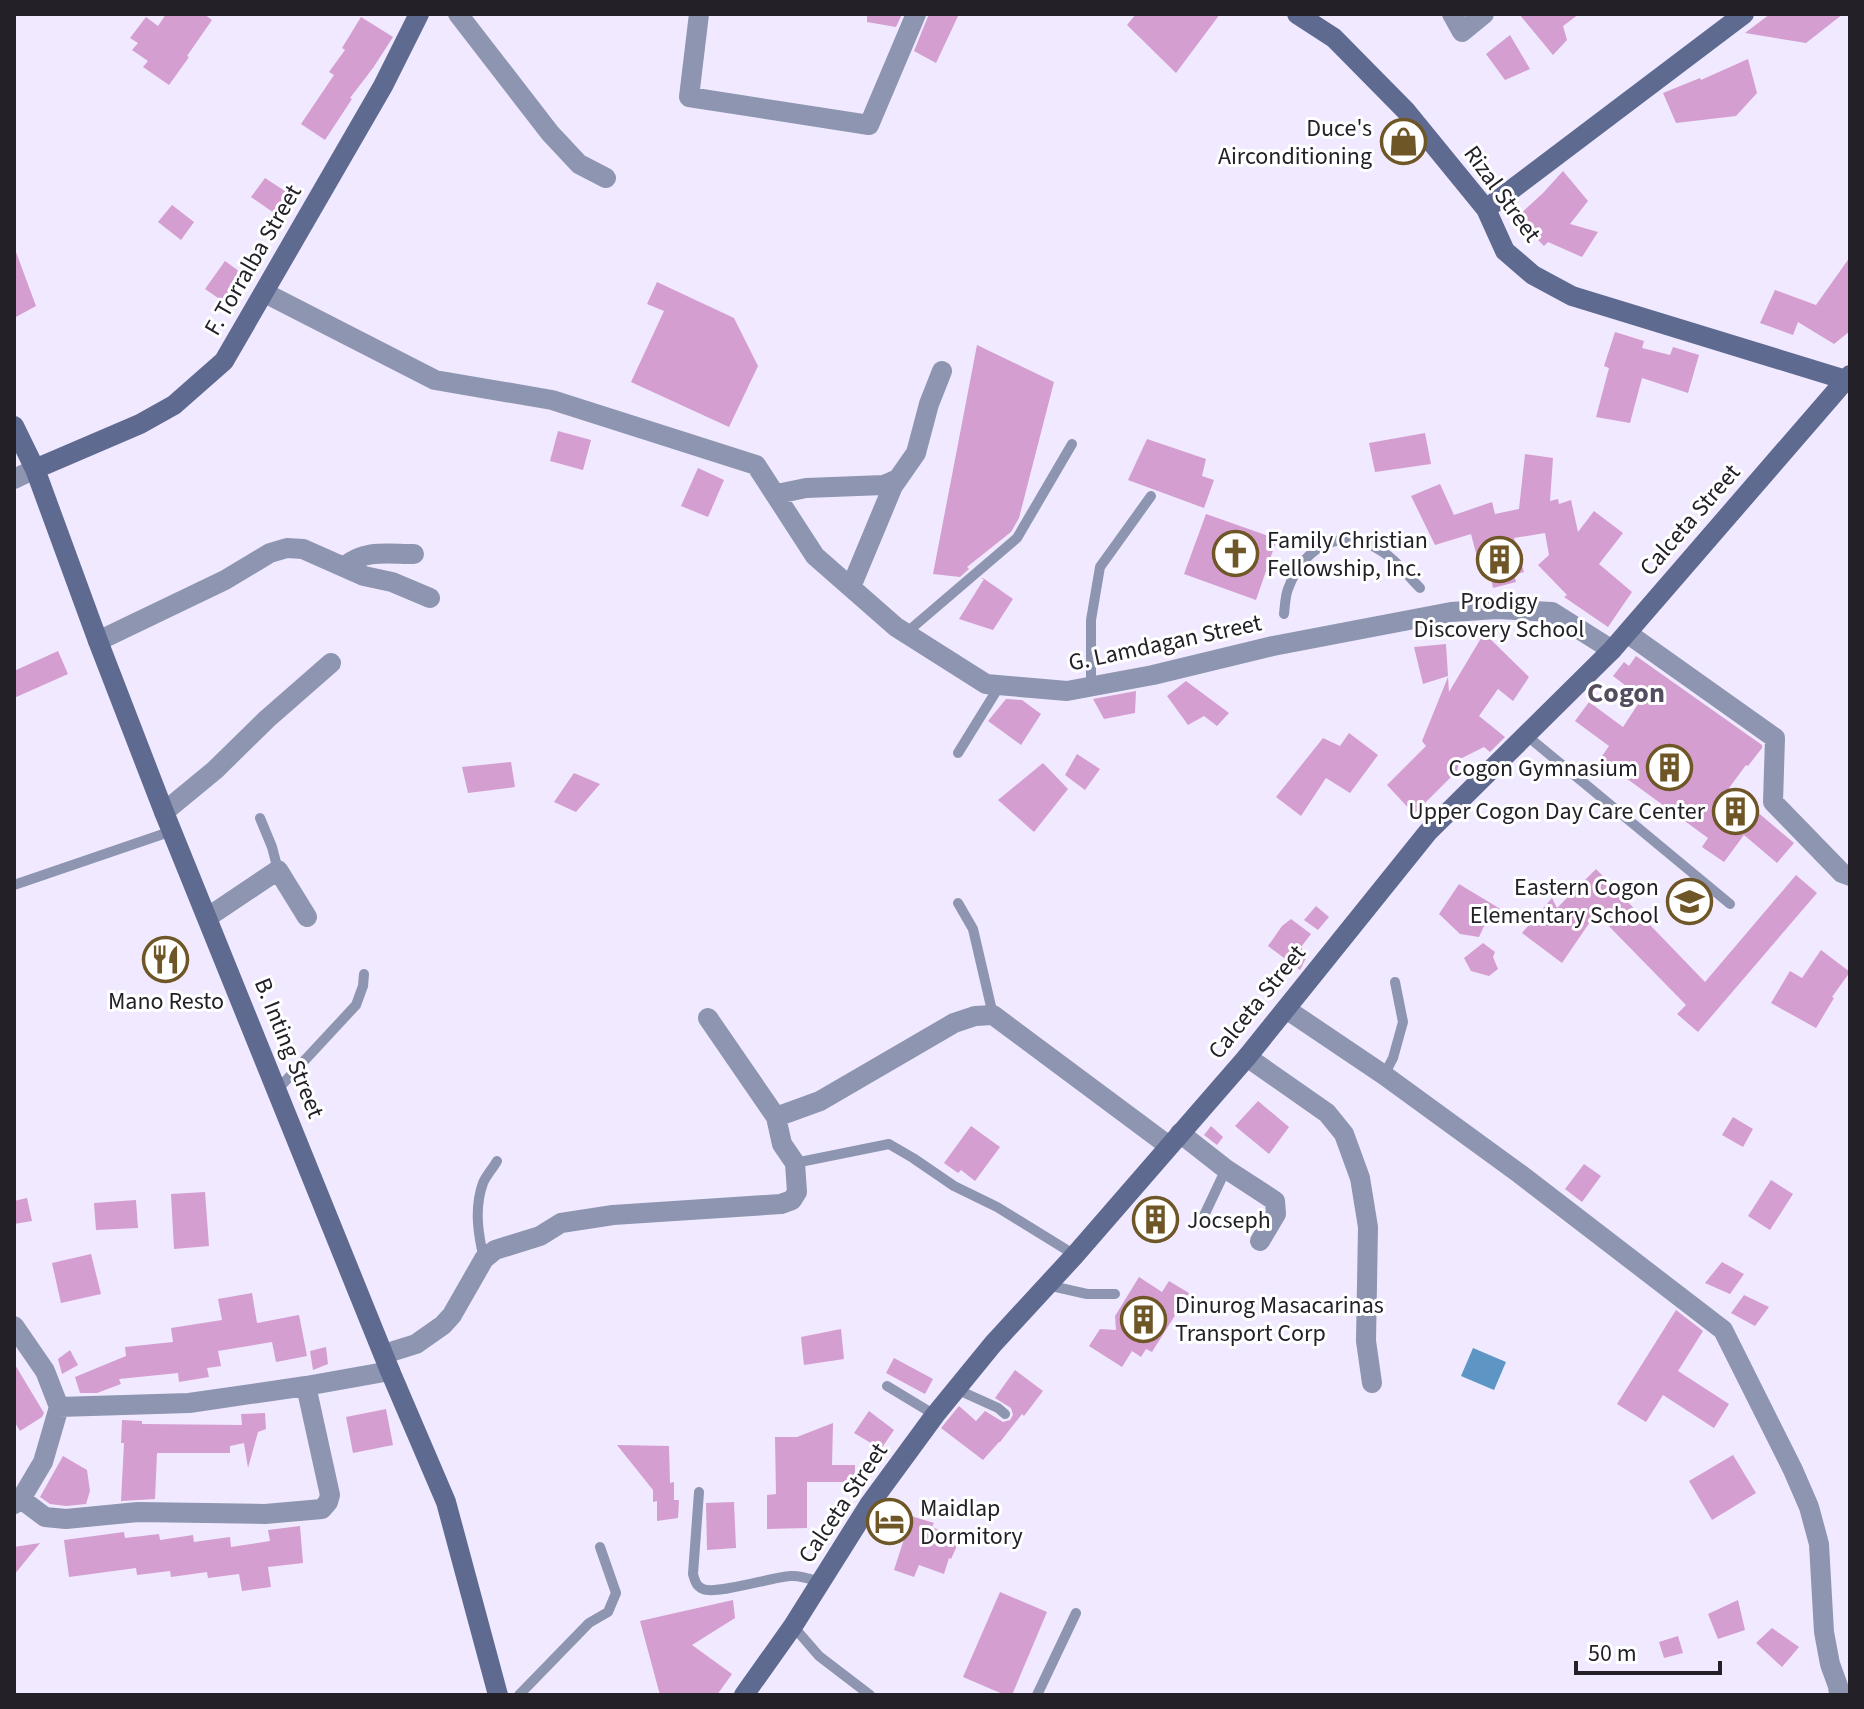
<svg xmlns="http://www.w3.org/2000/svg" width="1864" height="1709" font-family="'Source Sans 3',sans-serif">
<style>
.water{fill:#5d96c4}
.building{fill:#d49ed0}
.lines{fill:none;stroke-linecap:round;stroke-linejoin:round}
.lane{stroke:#8d95b0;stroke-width:10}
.street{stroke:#8d95b0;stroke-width:20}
.secondary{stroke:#5f6a91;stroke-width:20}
.labels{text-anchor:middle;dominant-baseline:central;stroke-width:6;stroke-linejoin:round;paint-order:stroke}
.poi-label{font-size:24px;fill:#232028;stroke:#fff;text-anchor:end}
.street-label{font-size:24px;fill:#232028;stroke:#fff}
.quarter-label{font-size:28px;font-weight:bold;fill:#544d5f;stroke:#fff}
</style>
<rect width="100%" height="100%" fill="#f0e9ff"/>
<path class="water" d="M1473,1348L1506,1362L1494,1390L1461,1376Z"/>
<path class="building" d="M166,14H204L212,20L187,56L189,57L169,85L143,67L148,61L132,50L138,43L130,38L146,17L158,26Z
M867,14H902L896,27L867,22Z
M929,14H959L936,63L914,51Z
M1136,14H1220L1176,73L1127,25Z
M1519,14H1579L1563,26L1567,40L1553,55Z
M1770,14H1843L1806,43L1745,33Z
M361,17L393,37L373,68L350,98L352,99L325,140L301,124L334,75L329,72L345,50L342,48Z
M1510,35L1530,69L1505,80L1486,54Z
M1748,59L1757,93L1736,116L1676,123L1663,93L1700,78L1701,80Z
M1563,171L1588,201L1570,224L1598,232L1582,257L1548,242L1544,246L1516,218L1543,193Z
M265,178L291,195L277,215L251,197Z
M172,205L194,222L181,240L158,222Z
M14,252H16L36,306L14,318Z
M1850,257V331L1834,344L1798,322L1793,335L1760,323L1775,290L1816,305Z
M225,261L243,274L224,302L205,289Z
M657,282L734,318L758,366L729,427L631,382L664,311L647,304Z
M1615,332L1644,341L1642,348L1670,355L1673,347L1699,355L1688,393L1642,378L1630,423L1596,417L1609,368L1604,366Z
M977,345L1054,382L1019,518L1011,532L967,567L969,569L960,577L933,574Z
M558,431L591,440L583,470L550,461Z
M1425,433L1431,464L1375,472L1369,443Z
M1147,439L1206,459L1202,476L1214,480L1204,508L1128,480Z
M1525,454L1553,458L1550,501L1558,499L1559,504L1571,500L1578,532L1594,511L1623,533L1599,564L1632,592L1608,627L1564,597L1567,595L1538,565L1549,555L1545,533L1514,538L1524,572L1514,575L1516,582L1493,588L1490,574L1482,576L1471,534L1435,545L1411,496L1440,484L1454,515L1492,502L1495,514L1519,509Z
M698,468L724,480L708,517L681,506Z
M1206,514L1277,539L1256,600L1184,574Z
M983,578L1013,599L993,630L959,619L984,579H981Z
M1484,633L1529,677L1513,701L1498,689L1479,716L1505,737L1490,752L1484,747L1460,759L1457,771L1414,814L1387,785L1426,746L1422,741L1448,677L1449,692Z
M1446,644L1448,676L1423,684L1414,647Z
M58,651L68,674L14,698V671Z
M1636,656L1762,745V748L1748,766L1746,765L1729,788L1794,843L1777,863L1744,835L1724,862L1702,847L1708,838L1600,759L1609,746L1575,721L1589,702L1623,727L1642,698L1613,676L1624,662L1629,666Z
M1186,681L1229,713L1217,726L1204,716L1188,725L1167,696Z
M1136,691L1135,713L1104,719L1093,699Z
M1006,699L1022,700L1041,714L1021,745L988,721Z
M1349,733L1378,755L1350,793L1326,778L1301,816L1276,797L1323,738L1340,746Z
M1077,754L1100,769L1085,790L1065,775Z
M511,762L515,787L468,793L462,767Z
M1043,763L1068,789L1034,832L998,800Z
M574,773L600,784L576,812L554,802Z
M1596,869L1705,982L1796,875L1817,893L1698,1032L1677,1014L1686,1005L1596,913L1562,963L1522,933L1552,898L1557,908Z
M1459,884L1507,913L1486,922L1479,937L1460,934L1439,914Z
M1316,906L1329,917L1318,930L1304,920Z
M1291,919L1311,934L1301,947L1306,958L1300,970L1268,946L1282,926Z
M1483,943L1495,952L1493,957L1498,969L1489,976L1471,971L1464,958Z
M1821,950L1850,972L1832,997L1834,998L1816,1028L1771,1003L1790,971L1802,978Z
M1258,1101L1289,1127L1269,1154L1235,1126Z
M1733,1117L1753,1129L1743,1147L1722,1135Z
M971,1126L1000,1147L975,1181L961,1170L958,1173L944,1163Z
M1211,1126L1223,1137L1217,1145L1204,1135Z
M1584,1164L1601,1176L1582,1202L1565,1189Z
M1771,1180L1793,1194L1770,1230L1748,1216Z
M205,1192L209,1246L174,1249L171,1194Z
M27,1198L32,1221L14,1224V1201Z
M136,1200L138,1228L96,1230L94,1203Z
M1148,1207L1171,1223L1157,1242L1133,1226Z
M91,1254L101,1294L61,1303L52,1263Z
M1722,1262L1744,1274L1730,1294L1705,1283Z
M1139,1277L1162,1292L1169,1281L1189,1293L1152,1352L1146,1349L1141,1357L1132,1351L1122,1367L1089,1346L1100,1329L1116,1330L1115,1316Z
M252,1293L257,1323L299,1315L307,1356L276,1362L272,1342L218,1351L221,1366L207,1368L209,1377L179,1382L178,1373L119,1379L121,1384L97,1393H80L75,1377L126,1356L125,1347L173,1342L171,1328L222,1320L218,1299Z
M1744,1295L1769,1307L1755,1326L1731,1313Z
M1676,1310L1703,1331L1678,1371L1729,1404L1714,1428L1663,1395L1646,1422L1617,1404Z
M841,1329L844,1359L804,1365L801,1337Z
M326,1347L328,1364L313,1370L310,1351Z
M70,1350L78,1365L62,1374L58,1359Z
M894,1358L933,1379L925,1394L886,1373Z
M14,1363L44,1413L42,1417L20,1431L14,1421Z
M1015,1370L1043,1391L1024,1416L1022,1414L1000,1442H999L983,1460L941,1428L959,1406L976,1421L985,1411L1003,1422L1010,1420L1013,1415L1011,1408L995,1398Z
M386,1409L393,1445L353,1453L346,1417Z
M869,1411L894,1430L881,1449L854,1433Z
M265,1413L266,1429L258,1432L248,1468L244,1443L230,1446V1453H157L155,1499L121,1501L124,1443H121L122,1420L142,1421V1424L242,1425L241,1414Z
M833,1423L832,1465H855V1482H807V1528L767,1529V1495L776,1494L775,1437H797Z
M617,1445L669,1446L670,1483L674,1482V1500H679L678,1518L657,1521V1501L653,1502V1490Z
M1733,1455L1756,1493L1712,1520L1689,1481Z
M63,1456L87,1470L90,1491L86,1504L66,1506L50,1504L40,1497Z
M734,1502L736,1548L707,1550L706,1503Z
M885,1508L934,1523L932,1527L960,1539L951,1559L949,1558L944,1574L919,1565L914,1577L894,1570L904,1539L877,1530Z
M300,1526L303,1563L268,1567L271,1587L242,1591L239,1574L208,1578L207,1572L171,1577L170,1571L137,1575L136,1568L69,1577L64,1540L124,1532L125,1538L159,1534L160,1540L193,1535L194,1542L230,1537L231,1547L270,1541L268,1530Z
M40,1543L14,1575V1547Z
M1000,1592L1047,1612L1012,1695H1005L963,1677Z
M733,1600L735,1618L692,1645L732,1674L717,1695H660L640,1621Z
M1738,1600L1745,1630L1718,1639L1708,1614Z
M1772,1628L1799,1647L1782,1667L1756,1643Z
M1678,1636L1683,1653L1664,1658L1659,1642Z"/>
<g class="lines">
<path class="lane" d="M1284,614C1285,606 1285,597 1288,589C1304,546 1342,525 1383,552C1397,561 1408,576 1420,588
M906,633L1017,538L1072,444
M1091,687V620L1100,567L1151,496
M1526,735L1730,904
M958,753L1000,685
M260,818L272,847L278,870
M14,885L172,831
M958,903L973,929L993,1015
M1384,1075L1393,1058L1403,1022L1395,982
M278,1089L356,1005L363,986L364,974
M795,1163L889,1144L913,1158L954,1186L997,1207L1075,1255
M1200,1224L1226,1169
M484,1259C478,1234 474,1208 483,1183C486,1176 493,1168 497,1161
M1047,1285L1087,1294H1115
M887,1386L935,1415
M956,1389L998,1408L1005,1414
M699,1492L693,1574C695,1581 696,1586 703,1589C717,1595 772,1577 790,1576C800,1575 811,1579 821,1582
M793,1626L819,1656L870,1695
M519,1695L589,1623L608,1612L616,1593L600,1547
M1037,1695L1076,1613"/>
<path class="street" d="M458,14L550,133L579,164L606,178
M699,14L689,97L869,125L916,14
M1452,14L1462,32L1484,14
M265,293L435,380L552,400L756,465L815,556L896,627L986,684L1067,691L1153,675L1273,646L1451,612L1497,609L1552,612L1612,650
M14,479L35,469
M777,494L806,488L884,485L898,479
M345,566C365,549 389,554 414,554
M851,587L893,486L916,453L929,404L942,371
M1627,633L1775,738L1773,802L1842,873L1850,876
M98,641L225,580L270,553L287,548L303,549L364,576L392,582L430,598
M164,812L215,770L267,719L331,663
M208,917L278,870L307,917
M1286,1009L1384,1075L1520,1174L1723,1330L1793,1470L1809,1507L1819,1544L1824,1632L1830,1664L1838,1686L1839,1695
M708,1018L776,1117
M1247,1057L1327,1113L1344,1134L1360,1178L1368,1227L1366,1341L1372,1383
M1180,1133L1226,1169L1275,1201L1276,1214L1260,1241
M14,1326L45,1371L59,1407L43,1462L21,1499L14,1504
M384,1354L416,1344L443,1325L452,1315L484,1259L495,1250L540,1236L561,1223L613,1215L781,1204L792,1200L797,1192L795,1163L782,1144L776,1117L820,1101L954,1023L975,1016L993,1015L1169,1146
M59,1407L189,1403L306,1386L390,1371
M21,1499L45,1517L66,1519L138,1512L265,1514L322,1509L328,1502L330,1495L306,1386"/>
<path class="secondary" d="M1297,14L1334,38L1406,111L1486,209L1505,251L1533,275L1572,296L1846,380
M1486,209L1744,14
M14,426L35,469L98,641L164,812L390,1371L446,1502L498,1695
M35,469L140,424L174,405L224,361L383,86L419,14
M744,1695L793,1626L869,1505L935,1415L993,1344L1075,1255L1247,1057L1428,832L1612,650L1850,375"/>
</g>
<defs>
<symbol id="shop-ring" viewBox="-11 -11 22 22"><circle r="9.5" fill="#fff" stroke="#6e5626" stroke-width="1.5"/><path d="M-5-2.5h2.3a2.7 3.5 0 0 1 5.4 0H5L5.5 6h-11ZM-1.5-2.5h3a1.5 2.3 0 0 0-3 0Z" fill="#6e5626"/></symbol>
<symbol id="church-ring" viewBox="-11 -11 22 22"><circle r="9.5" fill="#fff" stroke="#6e5626" stroke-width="1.5"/><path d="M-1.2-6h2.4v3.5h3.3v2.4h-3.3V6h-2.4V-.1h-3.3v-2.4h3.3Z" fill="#6e5626"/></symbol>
<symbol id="building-ring" viewBox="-11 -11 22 22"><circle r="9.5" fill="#fff" stroke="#6e5626" stroke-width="1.5"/><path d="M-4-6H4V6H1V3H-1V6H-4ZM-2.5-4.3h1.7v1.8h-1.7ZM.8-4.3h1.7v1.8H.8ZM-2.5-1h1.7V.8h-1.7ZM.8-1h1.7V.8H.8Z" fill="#6e5626"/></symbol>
<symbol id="school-ring" viewBox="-11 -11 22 22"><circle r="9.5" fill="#fff" stroke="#6e5626" stroke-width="1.5"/><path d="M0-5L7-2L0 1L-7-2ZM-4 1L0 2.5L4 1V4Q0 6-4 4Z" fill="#6e5626"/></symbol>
<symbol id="restaurant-ring" viewBox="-11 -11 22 22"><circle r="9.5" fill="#fff" stroke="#6e5626" stroke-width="1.5"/><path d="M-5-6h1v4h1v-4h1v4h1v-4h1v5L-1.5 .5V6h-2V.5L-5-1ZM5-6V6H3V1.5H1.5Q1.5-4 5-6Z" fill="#6e5626"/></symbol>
<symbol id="hotel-ring" viewBox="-11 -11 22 22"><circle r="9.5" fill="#fff" stroke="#6e5626" stroke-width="1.5"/><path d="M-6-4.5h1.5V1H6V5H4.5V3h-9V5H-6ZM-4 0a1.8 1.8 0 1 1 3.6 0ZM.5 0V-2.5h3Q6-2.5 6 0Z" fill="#6e5626"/></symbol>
</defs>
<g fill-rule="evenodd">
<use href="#shop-ring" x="1378" y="116" width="51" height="51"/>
<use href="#church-ring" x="1210" y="528" width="51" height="51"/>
<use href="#building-ring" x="1474" y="534" width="51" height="51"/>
<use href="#building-ring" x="1644" y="742" width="51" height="51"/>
<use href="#building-ring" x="1710" y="786" width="51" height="51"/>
<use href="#school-ring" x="1664" y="876" width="51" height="51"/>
<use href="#restaurant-ring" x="140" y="934" width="51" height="51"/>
<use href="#building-ring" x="1130" y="1194" width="51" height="51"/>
<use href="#building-ring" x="1118" y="1294" width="51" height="51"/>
<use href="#hotel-ring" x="864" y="1496" width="51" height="51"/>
</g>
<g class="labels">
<g class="poi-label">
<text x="1372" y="128">Duce's<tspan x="1372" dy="28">Airconditioning</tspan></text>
<text x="1267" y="540" text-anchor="start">Family Christian<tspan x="1267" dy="28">Fellowship, Inc.</tspan></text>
<text x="1499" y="601" text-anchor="middle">Prodigy<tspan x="1499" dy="28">Discovery School</tspan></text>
<text x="1638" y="768">Cogon Gymnasium</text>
<text x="1705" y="811">Upper Cogon Day Care Center</text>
<text x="1659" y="887">Eastern Cogon<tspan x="1659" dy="28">Elementary School</tspan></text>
<text x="166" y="1001" text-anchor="middle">Mano Resto</text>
<text x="1187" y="1220" text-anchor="start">Jocseph</text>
<text x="1175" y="1305" text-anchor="start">Dinurog Masacarinas<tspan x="1175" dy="28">Transport Corp</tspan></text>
<text x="920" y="1508" text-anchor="start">Maidlap<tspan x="920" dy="28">Dormitory</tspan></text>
</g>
<g class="street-label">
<text transform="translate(1502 194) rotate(54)">Rizal Street</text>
<text transform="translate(253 260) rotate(-60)">F. Torralba Street</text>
<text transform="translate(1690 520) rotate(-49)">Calceta Street</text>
<text transform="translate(1165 643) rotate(-12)">G. Lamdagan Street</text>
<text transform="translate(1257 1002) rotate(-51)">Calceta Street</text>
<text transform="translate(289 1048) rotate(68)">B. Inting Street</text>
<text transform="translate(843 1503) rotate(-56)">Calceta Street</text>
</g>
<g class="quarter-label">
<text x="1626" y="693">Cogon</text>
</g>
</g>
<rect width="1864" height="1709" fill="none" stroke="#232028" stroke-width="32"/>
<path d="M1576 1661v12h144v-12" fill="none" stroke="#232028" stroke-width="4"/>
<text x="1588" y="1661" font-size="24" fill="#232028" stroke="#ffffff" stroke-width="6" paint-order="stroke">50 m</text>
</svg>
